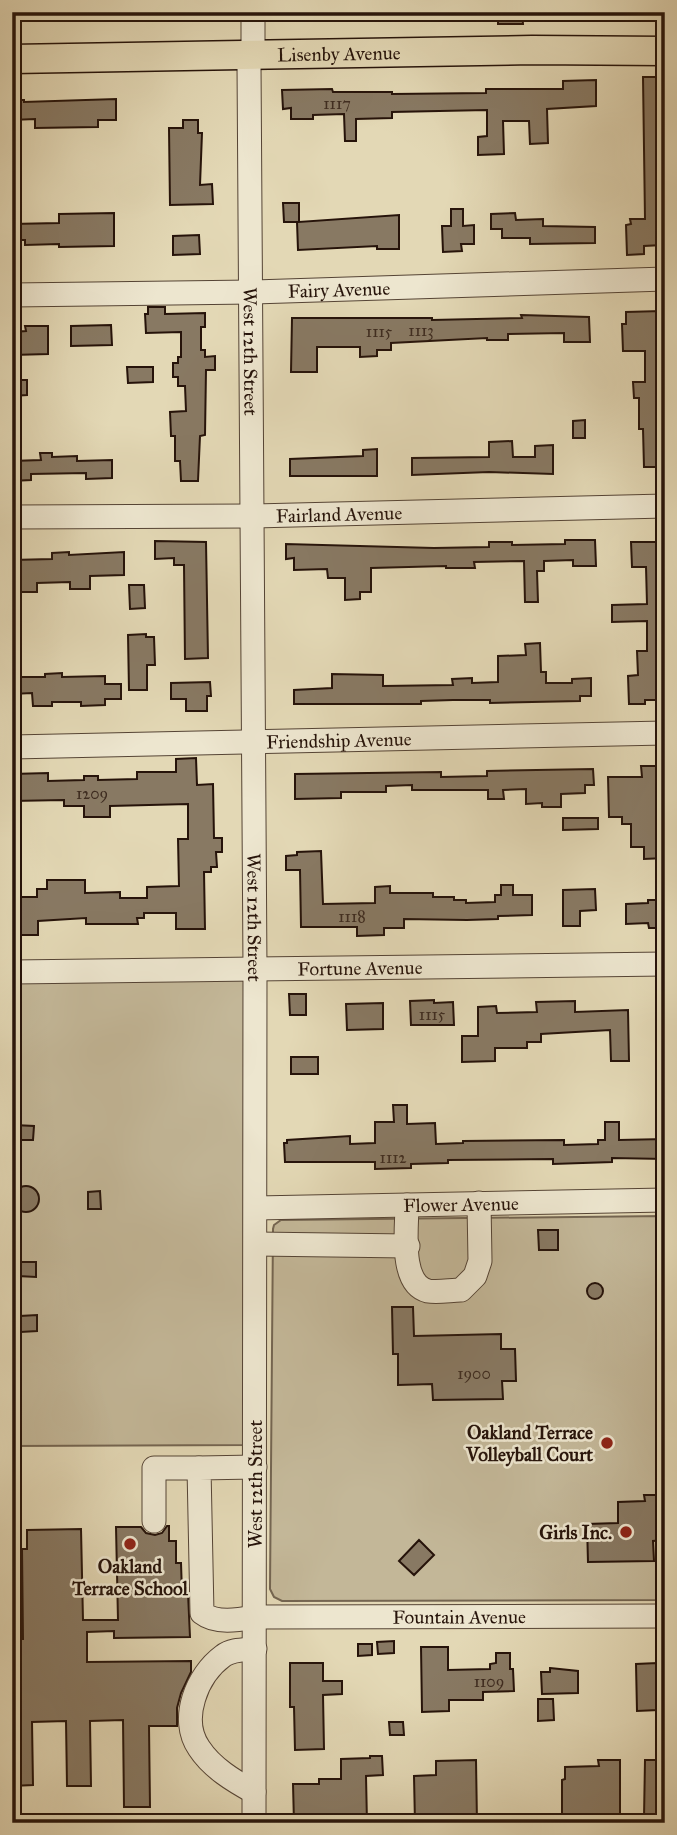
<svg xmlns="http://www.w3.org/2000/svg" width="677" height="1835" font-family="'IM FELL Great Primer',serif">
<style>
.green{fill:#c3b798;stroke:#746551;stroke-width:2}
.building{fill:#887963;stroke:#26130a;stroke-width:2}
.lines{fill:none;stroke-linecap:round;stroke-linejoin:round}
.minor-casing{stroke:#554435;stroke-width:25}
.major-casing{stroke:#26130a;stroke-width:31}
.minor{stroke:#ede6cf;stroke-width:23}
.major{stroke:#e3d8b5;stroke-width:28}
.poi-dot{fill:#8f2418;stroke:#ede6cf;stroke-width:2.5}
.labels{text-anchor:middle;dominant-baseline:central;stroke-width:5;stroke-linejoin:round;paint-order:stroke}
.number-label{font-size:16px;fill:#3e2c20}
.street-label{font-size:19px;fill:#26130a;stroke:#ede6cf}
.poi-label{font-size:19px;font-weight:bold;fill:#26130a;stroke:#ede6cf;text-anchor:end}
</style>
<rect width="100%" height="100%" fill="#e3d8b5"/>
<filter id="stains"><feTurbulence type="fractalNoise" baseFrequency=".00286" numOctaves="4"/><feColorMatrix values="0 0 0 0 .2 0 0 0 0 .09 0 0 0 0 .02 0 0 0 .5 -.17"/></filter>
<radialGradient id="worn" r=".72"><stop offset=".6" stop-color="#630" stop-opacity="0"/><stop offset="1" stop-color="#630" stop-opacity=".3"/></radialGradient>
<path class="green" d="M12,979H241L245,982L247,1445L12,1446Z
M665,1216V1600L282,1601L274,1597L270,1589L273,1229L274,1225L281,1220Z"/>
<path class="building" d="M498,12H522L523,24H498Z
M643,77H662L665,154L662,245L644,246V254L627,255L626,225L631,224L630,219H645Z
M596,80V106L547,109L548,143L530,144L529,121H503L504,154L478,155V137L487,136V110L392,112V118L356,119V141H345L344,114L313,115V119H291V108L283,109L282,90L332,89L333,92H392V94L486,93V89H563V81Z
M116,99V120H98V127L35,128V119L12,120V100H24V102Z
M183,120H198V133H202L200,185L212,184L213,204L170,205L169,128H183Z
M283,203H299V222L399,215V249H377V246L298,250L297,222H284Z
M451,209H463V226L474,225V244H461L462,251L443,252L442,226H451Z
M114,213V246L59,247V244L25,245V240H12V224L59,223V214Z
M515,213L516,220L543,219V226L595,227V243L530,244V238H502V229H491V214Z
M199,235L200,254L173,255V236Z
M148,307H165V314L205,313V327H201V350H205V357L215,356V370H206L205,435L200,436L198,481H181L180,461H175V436H171L170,412L186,411L185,386H178V377H173V363H178V357H181V332L146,333L145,314H148Z
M661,311L660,338L665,414L664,467H644L643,429H639V398H634L633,382H645V351H623L622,324H626V312Z
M521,315L589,317L590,342H564V333L508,334V340H487V338L391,343V350H377V356L360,357V347H317V372H291L292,318H432V320L522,318Z
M111,325L112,345L71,346V326Z
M25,326H48V354L12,355V332L26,331Z
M127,367H153V382L128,383Z
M12,380H27V395L12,396Z
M585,420V438H573V421Z
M512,441L513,457H535V446L553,445V474L489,472L412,475V458L489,457V442Z
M377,449V476H290V459L363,456V450Z
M40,453H52V457L77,456V461L112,460V478L86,479V473L31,474V480L12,481V461L41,460Z
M565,540H595L596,566H573V560L544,561V571H537L538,602H525L524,561L474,562L475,568H446V566L371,568V592H360V599L345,600V578H328L327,569L294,570V558L286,559V544L434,548L489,547V542H512V545L565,544Z
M155,541L206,542L208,658L185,659L184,565H174V558L155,559Z
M631,542H665V700H645V704H629L628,676L638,675L637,651H647V621L612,622V605L647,604L646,567H632Z
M69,552V555L124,552V575L90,576V589H70V582L37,583V592H12V560L52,559V553Z
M129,585H144L145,608L130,609Z
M146,634V637H154L155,665H147V690H129L128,635Z
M540,643L541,672H546V683H572V679L591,678V696H580V701L490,703V700H453L421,701V704H294V690L332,688V674L383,675V686L453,685L452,679L472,678V683L498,682V656L526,655L525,644Z
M62,673V677L105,676V684H121V699H105V705L81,706V702H52V706H33L32,693L12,694V677H45V674Z
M210,682L211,696H207V711H186V699H171V683Z
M196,758L197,785L213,784L214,838H222V852H216L217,867H211V872H204L205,929H176V913H144V918H137L138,924H86V918L38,921V935H12V897H37V889H47V880H85V893L120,892V898H147V887L179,886L178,839H188V804L110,806V817H84V806H64V800L12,801V774L48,773V781L84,780V776H98V780L137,779V772H176V759Z
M641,766H658V776H663L665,858L644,859V847H631V824H622V817H609L608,777H642Z
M593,769L594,785H585V793L561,794V807H542V803L526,804V789L503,790L504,799H488V790H412V785L386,786V792H341V798L295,799V774L441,772V777L487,776V771Z
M563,818H598V829L563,830Z
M321,851L323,904L375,903V887L390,886V893H433V897H454V900H466V903L495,902V895H501V885H513V895H532V915L498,916V919L467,920L404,919V928H384V935L357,936V927H301L300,870H286V856L297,855V852Z
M595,889L596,910L580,911V926H563V890Z
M648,900H665V928H649L648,923L626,924V904L648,903Z
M289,994H306V1015H290Z
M434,1000V1003L453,1002L454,1025H411L410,1001Z
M575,1001V1012L628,1010L629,1061H611L610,1030L541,1034V1042H527V1048H495V1061L462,1062V1036H478V1007L496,1006L497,1013L537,1012L536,1002Z
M383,1003V1029L347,1030L346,1004Z
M291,1057H318V1074H291Z
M393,1105H407V1124L435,1123L436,1144L463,1143V1141L564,1140V1145L598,1144V1140H605V1122H619V1140L665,1139V1159L612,1158V1162L553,1164V1159L448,1160V1163L411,1164V1168L375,1169V1162H285L284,1143H287V1140L350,1136V1144L375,1143V1122H394Z
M14,1125L34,1126L33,1140H16Z
M13 1199a13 13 0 1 1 26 0a13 13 0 1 1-26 0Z
M100,1191L101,1209H88V1192Z
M538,1230H558V1250H539Z
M19,1262H36V1277L18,1276Z
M587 1291a8 8 0 1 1 16 0a8 8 0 1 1-16 0Z
M392,1307H413L414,1336L501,1334V1349H515L516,1381H502L503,1399L433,1400L432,1384L398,1385V1354H393Z
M37,1315V1331L21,1332L20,1316Z
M644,1495H665V1540L653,1541L654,1561L588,1562L587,1524L618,1523V1502L645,1501Z
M167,1526H169V1541H176V1563H181L182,1593H188L190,1637L114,1638V1631L87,1632V1662L191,1661V1672L181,1693L177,1708V1726H149L150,1807H124L123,1720L90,1721L91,1786H67L66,1721L32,1722L33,1785L12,1786V1639H23L22,1549H27V1530L81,1529L83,1620H118L116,1527H141L146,1533L155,1535L162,1533Z
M419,1540L434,1555L414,1575L399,1561Z
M394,1641V1653L378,1654L377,1642Z
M358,1644H372V1655L358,1656Z
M421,1647H448V1670L490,1669V1664L496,1663V1653H510V1669H513L514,1691L483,1692V1700H449V1711L422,1712Z
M290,1663H323V1681H342V1694L323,1695L324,1749L295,1750L294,1707H290Z
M657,1663L658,1710L637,1711L636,1664Z
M550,1668L578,1671V1693L542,1694L541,1672H550Z
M538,1699H553L554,1720L538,1721Z
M389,1722H403L404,1735H390Z
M370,1756H382L383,1775L366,1776L367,1823H294L293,1784H319V1779H341V1759L370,1758Z
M476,1760L477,1823H415L414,1776L436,1775V1761Z
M598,1760H620V1819L599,1820V1815H562V1780L565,1779V1767L599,1766Z
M645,1760H665V1818H644Z"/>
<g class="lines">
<defs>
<g id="minor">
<path id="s1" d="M253,12V47L249,64L255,969L254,1823"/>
<path id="s2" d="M12,295L252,292L665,279"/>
<path id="s3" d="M12,517L252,516L665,506"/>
<path id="s4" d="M12,747L665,733"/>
<path id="s5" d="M12,972L665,964"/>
<path d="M407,1205C407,1228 399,1284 428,1291C438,1293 451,1290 461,1290L475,1276L480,1261L479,1203"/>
<path id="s6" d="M256,1208L665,1200"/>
<path d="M256,1244L408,1246"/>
<path id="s7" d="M255,1467L199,1468L202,1613C216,1624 238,1620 255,1617L665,1616"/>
<path d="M154,1521V1468H199"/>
<path d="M254,1792C234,1781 212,1768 199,1748C179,1719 197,1675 223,1656C232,1649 244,1650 255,1649"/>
</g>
<g id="major">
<path id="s8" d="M12,59L532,50L665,51"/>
</g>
</defs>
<use href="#minor" class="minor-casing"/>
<use href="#major" class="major-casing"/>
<use href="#minor" class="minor"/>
<use href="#major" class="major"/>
</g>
<g class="poi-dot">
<circle cx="607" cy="1443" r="7"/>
<circle cx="626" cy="1532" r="7"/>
<circle cx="130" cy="1544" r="7"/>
</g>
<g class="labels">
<g class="number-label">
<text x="337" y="103">1117</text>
<text x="421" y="330">1113</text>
<text x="379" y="331">1115</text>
<text x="92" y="793">1209</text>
<text x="352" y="916">1118</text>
<text x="432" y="1014">1115</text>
<text x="393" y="1157">1112</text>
<text x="474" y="1373">1900</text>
<text x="489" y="1681">1109</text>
</g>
<g class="street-label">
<text stroke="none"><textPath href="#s8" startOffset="327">Lisenby Avenue</textPath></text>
<text stroke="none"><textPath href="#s2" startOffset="327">Fairy Avenue</textPath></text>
<text stroke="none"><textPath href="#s1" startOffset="340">West 12th Street</textPath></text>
<text stroke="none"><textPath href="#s3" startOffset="327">Fairland Avenue</textPath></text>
<text stroke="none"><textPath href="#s4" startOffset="327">Friendship Avenue</textPath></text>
<text stroke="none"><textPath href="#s1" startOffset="906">West 12th Street</textPath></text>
<text stroke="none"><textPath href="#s5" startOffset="348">Fortune Avenue</textPath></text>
<text stroke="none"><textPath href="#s6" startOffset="205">Flower Avenue</textPath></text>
<text transform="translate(255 1484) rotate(-90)">West 12th Street</text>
<text stroke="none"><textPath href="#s7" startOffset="460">Fountain Avenue</textPath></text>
</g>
<g class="poi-label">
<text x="593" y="1432">Oakland Terrace<tspan x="593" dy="22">Volleyball Court</tspan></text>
<text x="612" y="1532">Girls Inc.</text>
<text x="130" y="1566" text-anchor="middle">Oakland<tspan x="130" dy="22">Terrace School</tspan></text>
</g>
</g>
<rect width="677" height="1835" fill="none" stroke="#e3d8b5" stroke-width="42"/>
<rect x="14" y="14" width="649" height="1807" fill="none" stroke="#26130a" stroke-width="3.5"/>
<rect x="21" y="21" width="635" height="1793" fill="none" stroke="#26130a" stroke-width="2"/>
<rect width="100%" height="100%" filter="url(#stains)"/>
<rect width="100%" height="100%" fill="url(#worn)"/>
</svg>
